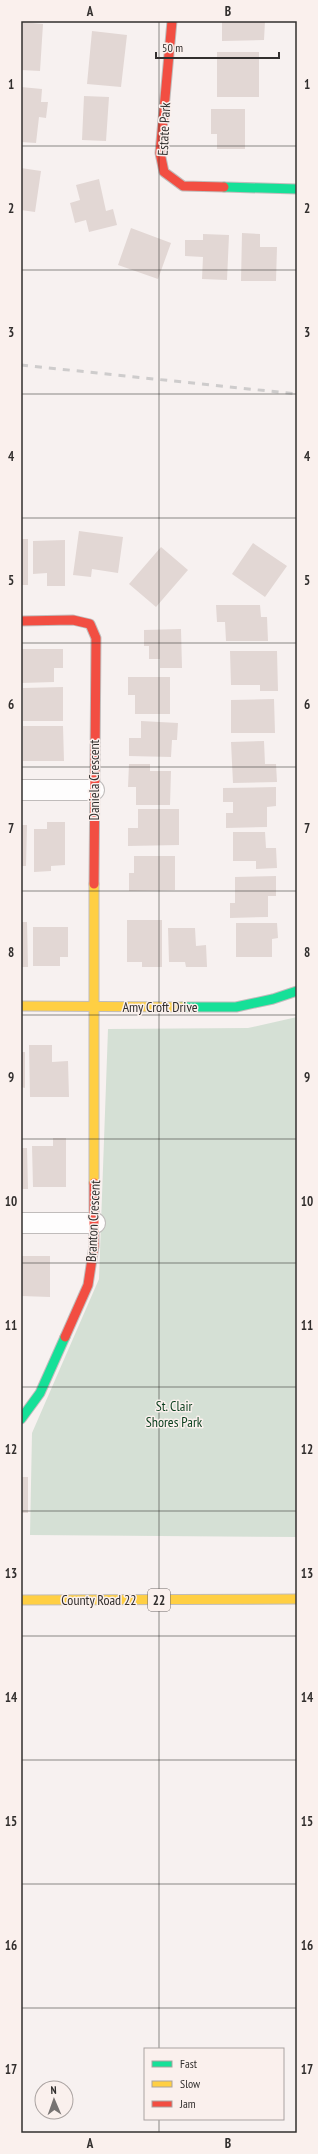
<svg xmlns="http://www.w3.org/2000/svg" width="318" height="2154" font-family="'PT Sans Narrow',sans-serif">
<style>
.green{fill:#d5e0d5}
.building{fill:#e2d7d4}
.lines{fill:none;stroke-linecap:round;stroke-linejoin:round}
.street-casing{stroke:#c0bcbb;stroke-width:22}
.fast-casing{stroke:#c0bcbb;stroke-width:11}
.slow-casing{stroke:#c0bcbb;stroke-width:11}
.jam-casing{stroke:#c0bcbb;stroke-width:11}
.street{stroke:#fefdfd;stroke-width:20}
.fast{stroke:#16e098;stroke-width:9}
.slow{stroke:#ffcf43;stroke-width:9}
.jam{stroke:#f24e42;stroke-width:9}
.rail{stroke:#cecccc;stroke-width:3;stroke-dasharray:7 7;stroke-linecap:butt}
.grid{fill:none;stroke:#322f2e;stroke-width:1;stroke-opacity:0.55}
.labels{text-anchor:middle;dominant-baseline:central;stroke-width:3;stroke-linejoin:round;paint-order:stroke}
.shield{fill:#faf0ed;stroke:#6e6967;stroke-width:1}
.shield-label{font-size:13px;font-weight:bold;fill:#322f2e}
.street-label{font-size:14px;fill:#322f2e;stroke:#faf0ed}
.park-label{font-size:14px;fill:#093d1c;stroke:#faf0ed}
.neatline{fill:none;stroke:#322f2e;stroke-width:1.5}
.grid-label{font-size:13px;text-anchor:middle;font-weight:bold;fill:#322f2e}
</style>
<rect width="100%" height="100%" fill="#f7f1f0"/>
<path class="green" d="M297,1017V1537L30,1535L32,1433L99,1279L108,1029L248,1028Z"/>
<path class="building" d="M222,21H265L264,40L222,41Z
M21,22L43,24L40,71L21,70Z
M92,31L127,35L121,87L87,84Z
M217,52H259V97H217Z
M21,87L42,89L41,102H48L46,118L39,117L36,143L21,142Z
M84,96L109,97L106,141L82,140Z
M211,109H245V149H217V134H211Z
M21,168L41,171L35,212L21,210Z
M99,179L106,211L113,209L117,225L89,232L86,220L75,223L70,203L80,200L76,185Z
M131,228L171,243L158,279L118,265Z
M242,233L260,234V247H277L276,281H241Z
M203,234L229,235L227,280L202,279L203,257L185,256V240H203Z
M79,531L123,537L118,573L92,569L91,577L73,575Z
M21,539H28V585H21Z
M65,540V586H47V573L33,574V541Z
M253,543L287,566L265,597L232,574Z
M161,547L188,570L156,607L129,584Z
M216,605H260L261,617H267L268,641H226L225,622H217Z
M181,629L182,668H160V659H149V646H144V630Z
M21,649H63V668H54V682L21,683Z
M230,651H277L278,691H260V685H231Z
M128,677H170V714H135V695H128Z
M63,687V721H23V688Z
M274,699L275,733H231V700Z
M141,721L178,723L177,740H172L171,757L129,756V738H141Z
M23,726H63L64,761H23Z
M264,741L265,764H276L277,782L233,783L231,742Z
M129,764H150V771H171L170,805H136V787H128Z
M276,787V806L267,807V827L226,828V813H233V802H223V788Z
M138,809H179V845L128,846V828H138Z
M47,822H65V865L51,866V871L34,872V829H47Z
M21,825H27L26,866H21Z
M233,832H265L266,848H276L277,868L256,869V861H233Z
M134,856H175V890L129,891V873H134Z
M276,876V896H268V917L230,918V903H235V877Z
M127,920H162V967H142V962H127Z
M21,922H27L28,967H21Z
M236,923H277L278,938L272,939V957H236Z
M33,927H68V957H60V966H33Z
M168,928H195L196,946L206,945L207,967H186L185,962H169Z
M29,1045H52V1062L68,1061L69,1097H30Z
M21,1052H25V1088L21,1087Z
M53,1138H66V1187H33L32,1146H53Z
M21,1148H27L28,1189H21Z
M21,1256H50V1297L21,1296Z
M21,1477H28V1513H21Z"/>
<g class="lines">
<defs>
<path id="street" d="M21,790H94
M21,1223H95"/>
<path id="fast" d="M224,187L297,189
M182,1007H236L273,999L297,991
M21,1419L40,1393L65,1337"/>
<path id="slow" d="M94,884V1183
M21,1006L182,1007
M21,1600L297,1599"/>
<path id="jam" d="M172,21L160,153L164,172L183,186L224,187
M21,621L73,620L90,624L96,638L94,884
M65,1337L88,1285L94,1246V1183"/>
</defs>
<use href="#street" class="street-casing"/>
<use href="#fast" class="fast-casing"/>
<use href="#slow" class="slow-casing"/>
<use href="#jam" class="jam-casing"/>
<use href="#street" class="street"/>
<use href="#fast" class="fast"/>
<use href="#slow" class="slow"/>
<use href="#jam" class="jam"/>
<path class="rail" d="M21,365L297,394"/>
</g>
<path class="grid" d="M159,21V2049M21,146H297M21,270H297M21,394H297M21,518H297M21,643H297M21,767H297M21,891H297M21,1015H297M21,1139H297M21,1263H297M21,1387H297M21,1511H297M21,1636H297M21,1760H297M21,1884H297M21,2008H297M159,2119V2133"/>
<g class="labels">
<rect class="shield" x="148" y="1589" width="22" height="22" rx="3"/>
<g class="shield-label">
<text x="159" y="1600">22</text>
</g>
<g class="street-label">
<text transform="translate(164 129) rotate(-87)">Estate Park</text>
<text transform="translate(94 780) rotate(-90)">Daniela Crescent</text>
<text x="160" y="1007">Amy Croft Drive</text>
<text transform="translate(93 1221) rotate(-87)">Branton Crescent</text>
<text x="99" y="1600">County Road 22</text>
</g>
<g class="park-label">
<text x="174" y="1406">St. Clair<tspan x="174" dy="16">Shores Park</tspan></text>
</g>
</g>
<rect width="318" height="2154" fill="none" stroke="#faf0ed" stroke-width="44"/>
<rect x="144" y="2048" width="140" height="72" fill="#faf0ed" stroke="#aaa3a1"/>
<rect x="152" y="2061" width="20" height="6" fill="#16e098" stroke="#aaa3a1"/>
<text x="180" y="2068" font-size="12" fill="#322f2e">Fast</text>
<rect x="152" y="2081" width="20" height="6" fill="#ffcf43" stroke="#aaa3a1"/>
<text x="180" y="2088" font-size="12" fill="#322f2e">Slow</text>
<rect x="152" y="2101" width="20" height="6" fill="#f24e42" stroke="#aaa3a1"/>
<text x="180" y="2108" font-size="12" fill="#322f2e">Jam</text>
<g transform="translate(54 2100) rotate(358)"><circle r="19" fill="#faf0ed" stroke="#aaa3a1"/>
<path d="M0-3L7 15L0 10L-7 15Z" fill="#777372"/>
<text y="-6" font-size="11" font-weight="bold" text-anchor="middle" fill="#322f2e">N</text>
</g>
<path d="M156 52v6h123v-6" fill="none" stroke="#322f2e" stroke-width="2"/>
<text x="162" y="52" font-size="12" fill="#322f2e" stroke="#faf0ed" stroke-width="3" paint-order="stroke">50 m</text>
<rect x="22" y="22" width="274" height="2110" class="neatline"/>
<g class="grid-label">
<text x="90" y="16">A</text>
<text x="228" y="16">B</text>
<text x="11" y="89">1</text>
<text x="307" y="89">1</text>
<text x="11" y="213">2</text>
<text x="307" y="213">2</text>
<text x="11" y="337">3</text>
<text x="307" y="337">3</text>
<text x="11" y="461">4</text>
<text x="307" y="461">4</text>
<text x="11" y="585">5</text>
<text x="307" y="585">5</text>
<text x="11" y="709">6</text>
<text x="307" y="709">6</text>
<text x="11" y="833">7</text>
<text x="307" y="833">7</text>
<text x="11" y="957">8</text>
<text x="307" y="957">8</text>
<text x="11" y="1082">9</text>
<text x="307" y="1082">9</text>
<text x="11" y="1206">10</text>
<text x="307" y="1206">10</text>
<text x="11" y="1330">11</text>
<text x="307" y="1330">11</text>
<text x="11" y="1454">12</text>
<text x="307" y="1454">12</text>
<text x="11" y="1578">13</text>
<text x="307" y="1578">13</text>
<text x="11" y="1702">14</text>
<text x="307" y="1702">14</text>
<text x="11" y="1826">15</text>
<text x="307" y="1826">15</text>
<text x="11" y="1950">16</text>
<text x="307" y="1950">16</text>
<text x="11" y="2074">17</text>
<text x="307" y="2074">17</text>
<text x="90" y="2148">A</text>
<text x="228" y="2148">B</text>
</g>
</svg>
